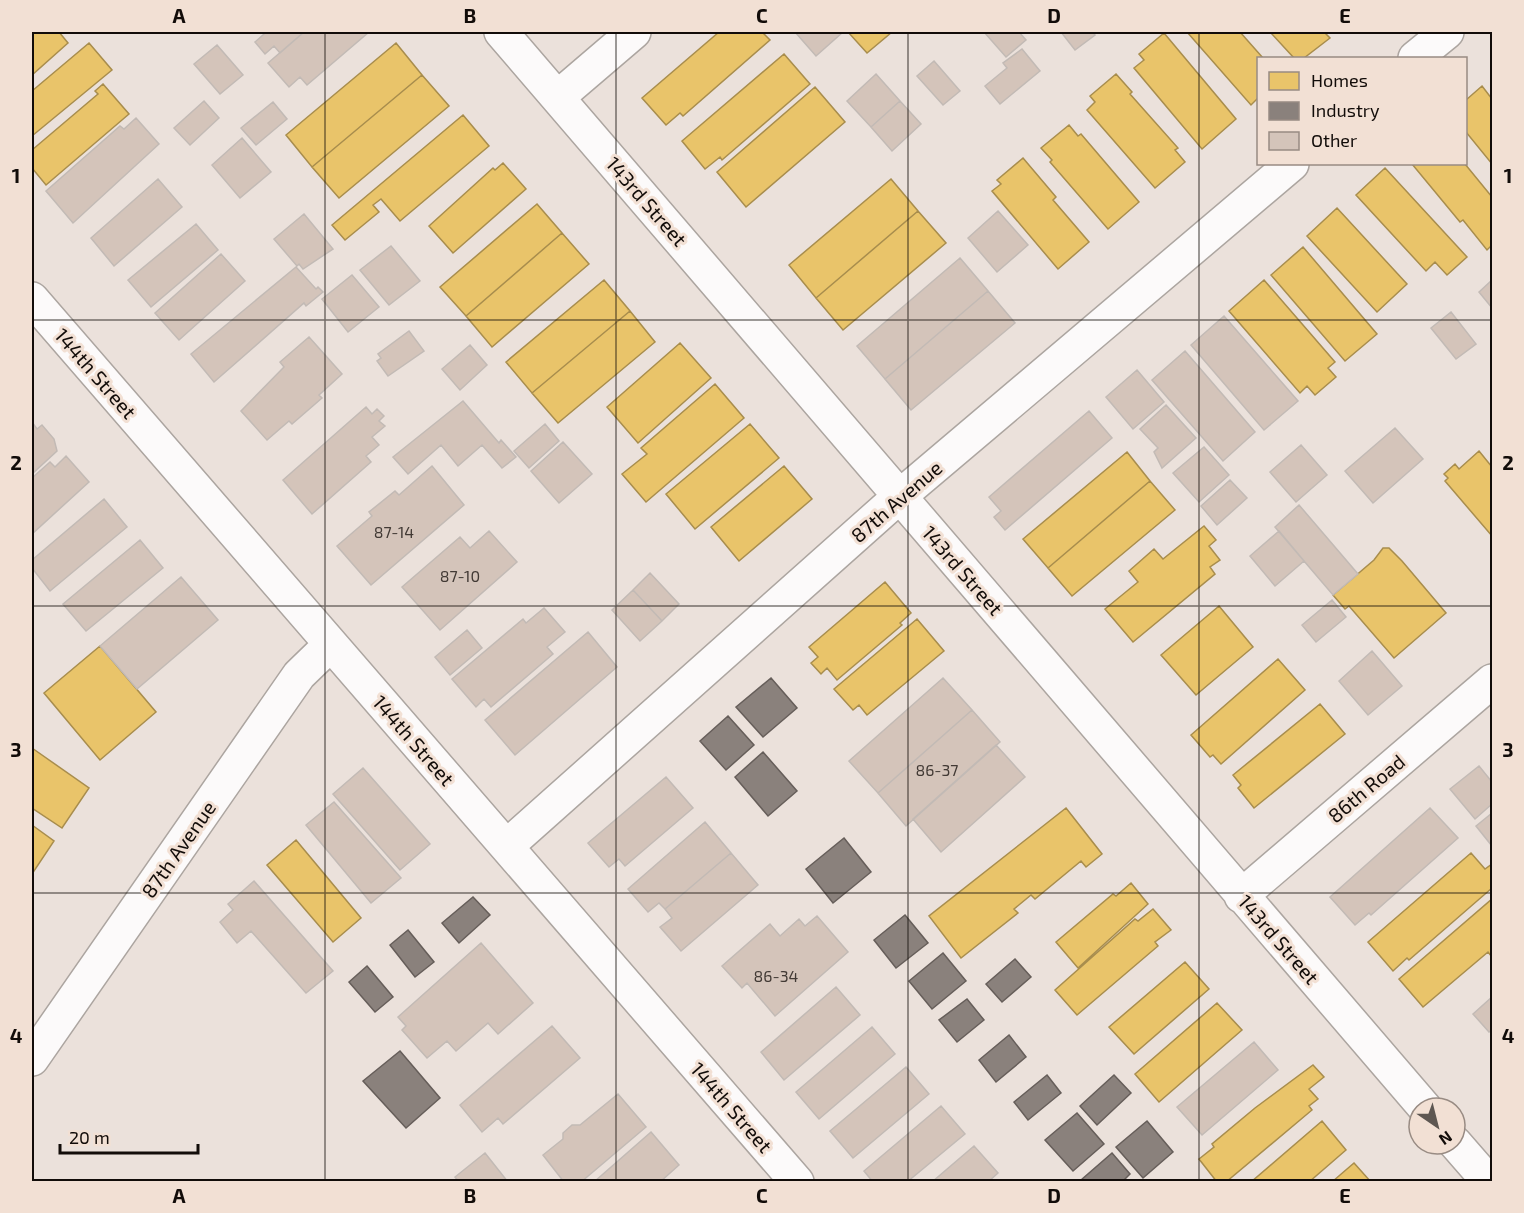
<svg xmlns="http://www.w3.org/2000/svg" width="1524" height="1213" font-family="'Exo 2',sans-serif">
<style>
.homes{fill:#e9c46a;stroke:#a88d4d;stroke-width:1.5}
.industry{fill:#8a817c;stroke:#665e5a;stroke-width:1.5}
.building{fill:#d4c4ba;stroke:#c2bab5;stroke-width:1.5}
.lines{fill:none;stroke-linecap:round;stroke-linejoin:round}
.minor-casing{stroke:#aca5a0;stroke-width:36}
.minor{stroke:#fcfafa;stroke-width:33}
.grid{fill:none;stroke:#120c09;stroke-width:1.5;stroke-opacity:0.55}
.labels{text-anchor:middle;dominant-baseline:central;stroke-width:6;stroke-linejoin:round;paint-order:stroke}
.number-label{font-size:16px;fill:#423a35}
.street-label{font-size:20px;fill:#120c09;stroke:#f2e0d4}
.neatline{fill:none;stroke:#120c09;stroke-width:2}
.grid-label{font-size:20px;text-anchor:middle;font-weight:bold;fill:#120c09}
</style>
<rect width="100%" height="100%" fill="#ebe1db"/>
<path class="homes" d="M32,32H59L68,43L32,75Z
M719,32H762L770,40L683,116L680,113L666,125L642,98Z
M848,32H892L867,53Z
M1187,32H1240L1263,58H1258V98L1251,105Z
M1270,32H1324L1330,38L1304,58H1294Z
M1164,33L1236,119L1202,149L1134,68L1144,60L1139,54Z
M89,43L112,70L32,136V91Z
M396,43L422,75L312,167L286,135Z
M784,54L810,84L722,160L720,157L705,169L682,141Z
M1116,74L1132,92L1130,94L1178,148L1175,150L1185,162L1155,188L1087,110L1095,102L1090,96Z
M422,75L449,106L339,198L312,167Z
M103,84L129,114L46,185L32,168V150L98,94L95,91Z
M1482,86L1492,99V164L1466,132V100Z
M815,87L845,122L746,207L717,172Z
M463,115L489,146L400,221L381,199L373,205L379,212L345,240L332,225Z
M1069,125L1078,136L1081,134L1139,202L1108,229L1050,162L1052,160L1041,148Z
M1023,158L1056,197L1053,200L1089,242L1058,269L992,191L1001,184L997,180Z
M503,163L526,189L453,253L429,226L493,168L495,170Z
M1412,164H1465L1492,197V245L1487,250L1463,220L1460,222Z
M1385,168L1467,257L1447,275L1435,262L1426,271L1356,195Z
M891,179L918,211L816,298L789,265Z
M537,204L562,233L466,316L440,287Z
M1337,208L1407,284L1377,312L1307,236Z
M918,211L946,243L843,330L816,298Z
M562,233L589,264L492,347L466,316Z
M1303,247L1377,334L1345,361L1271,275Z
M604,280L630,311L532,393L506,362Z
M1264,280L1335,362L1328,368L1336,377L1315,395L1307,386L1300,393L1229,311Z
M630,311L655,342L558,423L532,393Z
M680,343L711,378L638,443L607,407Z
M715,384L744,418L646,502L622,474L647,454L641,448Z
M750,424L779,458L695,529L666,494Z
M1479,451L1492,467V536L1445,481L1448,478L1444,474L1455,464L1459,469Z
M1127,452L1150,481L1048,568L1023,539Z
M784,466L812,499L739,561L711,527Z
M1150,481L1175,510L1072,596L1048,568Z
M1204,526L1216,540L1209,546L1220,560L1210,567L1215,574L1133,642L1105,609L1138,582L1129,571L1154,549L1163,559Z
M1383,548H1389L1402,561L1446,613L1394,658L1349,606L1345,609L1333,595L1374,560Z
M885,582L911,613L900,623L902,625L837,680L827,668L821,674L811,663L818,657L809,647Z
M1219,606L1253,647L1196,695L1161,655Z
M917,619L944,651L867,715L859,705L853,710L834,689Z
M100,646L156,712L100,760L44,693Z
M1278,659L1305,690L1221,764L1213,755L1210,757L1191,735Z
M1320,704L1345,734L1254,808L1238,788L1241,785L1233,775Z
M32,748L89,788L62,828L32,808Z
M1066,808L1102,854L1086,867L1081,861L1035,899L1031,895L1014,909L1018,913L961,958L929,916Z
M32,825L54,841L32,874Z
M296,840L361,918L333,942L267,865Z
M1471,853L1485,869L1492,864V888L1409,960L1407,958L1393,971L1368,942Z
M1131,883L1148,904L1078,968L1056,942L1113,894L1116,896Z
M1492,899V957L1488,952L1423,1007L1399,979Z
M1153,909L1171,930L1155,942L1158,946L1077,1015L1055,990L1135,919L1138,921Z
M1185,962L1209,989L1134,1054L1109,1027Z
M1217,1003L1242,1030L1159,1102L1135,1074Z
M1313,1065L1324,1077L1309,1089L1318,1099L1309,1106L1312,1110L1226,1182H1217L1199,1159L1214,1147L1212,1144L1255,1108Z
M1322,1121L1346,1150L1309,1182H1251Z
M1354,1163L1371,1182H1332L1340,1175Z"/>
<path class="industry" d="M771,678L797,708L763,737L736,707Z
M728,716L754,745L726,770L700,741Z
M763,752L797,791L768,816L735,777Z
M844,838L871,872L833,903L806,869Z
M473,897L490,915L459,943L442,923Z
M905,915L928,943L896,968L874,940Z
M408,930L434,962L415,977L390,945Z
M943,953L966,981L932,1009L909,981Z
M1015,959L1031,977L1002,1002L986,984Z
M367,966L393,997L375,1012L349,982Z
M967,999L984,1020L957,1042L939,1020Z
M1009,1035L1026,1057L996,1082L979,1060Z
M400,1051L440,1098L406,1128L363,1081Z
M1047,1075L1061,1093L1028,1120L1014,1102Z
M1114,1075L1131,1093L1097,1125L1080,1106Z
M1077,1113L1104,1144L1073,1171L1045,1140Z
M1147,1121L1173,1152L1143,1178L1116,1147Z
M1112,1153L1130,1174L1122,1182H1083L1081,1180Z"/>
<path class="building" d="M262,32H304L280,53L274,46L265,54L255,42L264,34Z
M304,32H369L307,85L300,77L289,87L268,63Z
M795,32H843L816,56Z
M984,32H1019L1026,40L1006,57Z
M1061,32H1093L1095,35L1075,50Z
M217,45L243,75L220,94L194,64Z
M1022,49L1040,71L1000,104L985,86L1007,68L1003,63Z
M934,61L960,91L943,105L917,76Z
M876,74L900,101L871,127L847,101Z
M204,101L219,118L190,145L174,128Z
M900,101L921,124L892,151L871,127Z
M273,102L287,119L256,145L241,128Z
M136,118L159,144L73,223L46,191L120,126L124,129Z
M242,138L271,172L240,198L212,165Z
M158,179L182,207L114,266L91,238Z
M998,211L1028,245L997,272L968,238Z
M304,214L333,249L303,269L299,264L297,266L274,239Z
M196,224L218,250L151,307L128,280Z
M391,246L420,281L389,305L360,270Z
M221,254L245,281L179,340L155,313Z
M960,258L988,291L885,379L857,346Z
M296,267L316,289L318,287L323,292L306,306L304,303L214,382L191,354Z
M352,275L379,307L348,332L322,299Z
M1492,280V308L1479,292Z
M988,291L1015,323L911,410L885,379Z
M1451,312L1476,344L1456,359L1431,328Z
M1224,316L1298,401L1264,430L1191,345Z
M409,331L424,351L388,376L377,361L381,358L378,354Z
M309,337L342,374L319,395L322,398L292,424L289,421L267,440L241,411L284,367L280,362Z
M470,345L487,365L460,390L442,369Z
M1185,351L1255,432L1223,461L1152,380Z
M1137,370L1164,402L1133,429L1106,397Z
M463,401L499,443L501,440L516,457L502,468L482,445L458,466L441,445L408,474L393,457Z
M1166,405L1196,438L1162,468L1154,452L1158,448L1140,429Z
M366,407L372,414L377,409L384,416L379,421L385,426L372,437L379,445L366,456L371,462L312,514L283,480Z
M1089,411L1112,438L1005,530L994,517L1001,511L989,497Z
M32,422L37,429L42,425L54,439L57,451L32,474Z
M545,424L559,441L529,468L514,451Z
M1395,428L1423,459L1373,503L1345,471Z
M563,442L592,474L559,503L531,471Z
M1301,445L1327,475L1296,502L1270,472Z
M1204,447L1229,475L1199,502L1173,473Z
M66,456L89,482L32,534V478L50,462L55,467Z
M432,466L464,505L371,585L337,546L372,516L369,512L395,491L399,495Z
M1230,480L1247,498L1217,525L1201,506Z
M104,499L127,527L50,591L32,568V560Z
M1299,505L1358,574L1333,595L1275,527Z
M489,531L517,562L440,630L402,587L460,537L470,548Z
M1279,531L1304,561L1275,586L1250,556Z
M140,540L163,568L86,631L63,604Z
M650,573L679,604L662,621L633,590Z
M181,577L218,620L137,689L100,646Z
M633,590L662,621L640,641L612,610Z
M1332,600L1346,617L1316,642L1302,625Z
M544,608L565,632L547,647L553,654L491,707L484,699L476,707L452,679L523,619L526,623Z
M467,630L482,648L450,675L435,657Z
M588,632L617,667L515,755L485,720Z
M1372,651L1402,686L1368,715L1339,681Z
M943,678L972,710L878,793L849,761Z
M972,710L1000,742L906,826L878,793Z
M996,745L1025,777L941,852L913,819Z
M1479,766L1492,782V804L1475,819L1450,789Z
M363,768L430,844L400,870L333,794Z
M666,777L693,808L625,866L619,859L609,867L588,843Z
M334,802L401,878L371,903L306,825Z
M1430,808L1458,838L1371,915L1369,913L1355,925L1330,897Z
M1492,813V846L1476,826Z
M705,822L731,853L665,909L659,903L648,912L628,889Z
M731,853L758,885L681,951L660,927L672,918L665,909Z
M254,881L333,971L306,993L251,931L237,943L220,922L233,910L228,904Z
M817,916L848,952L775,1016L747,983L742,988L722,966L770,924L780,936L799,919L805,926Z
M481,943L533,1003L498,1034L488,1023L456,1051L447,1041L427,1058L402,1030L406,1026L398,1017Z
M836,987L860,1015L784,1080L761,1052Z
M1492,997V1030L1489,1032L1473,1014Z
M552,1026L580,1058L503,1124L498,1118L482,1132L460,1105Z
M872,1027L895,1054L819,1119L796,1092Z
M1254,1042L1278,1070L1202,1135L1177,1107Z
M906,1067L929,1094L853,1158L830,1131Z
M618,1094L646,1127L581,1182H564L543,1155L563,1139V1133L572,1125H580Z
M941,1106L965,1134L907,1182H873L864,1171Z
M651,1132L679,1165L660,1182H594Z
M974,1146L998,1173L988,1182H932Z
M485,1153L508,1182H459L455,1177Z"/>
<g class="lines">
<defs>
<path id="minor" d="M501,32L1425,1108
M1415,58L1447,32
M558,97L634,32
M32,299L797,1182
M507,846L900,496L1292,164
M1241,896L1492,681
M32,1059L299,675L331,644
M1455,1143L1489,1182"/>
</defs>
<use href="#minor" class="minor-casing"/>
<use href="#minor" class="minor"/>
</g>
<path class="grid" d="M325,32V1182M616,32V1182M908,32V1182M1199,32V1182M32,320H1492M32,606H1492M32,893H1492"/>
<g class="labels">
<g class="number-label">
<text x="394" y="531">87-14</text>
<text x="460" y="575">87-10</text>
<text x="937" y="769">86-37</text>
<text x="776" y="975">86-34</text>
</g>
<g class="street-label">
<text transform="translate(647 201) rotate(49)">143rd Street</text>
<text transform="translate(96 373) rotate(49)">144th Street</text>
<text transform="translate(896 501) rotate(-41)">87th Avenue</text>
<text transform="translate(963 570) rotate(49)">143rd Street</text>
<text transform="translate(414 740) rotate(49)">144th Street</text>
<text transform="translate(1366 788) rotate(-40)">86th Road</text>
<text transform="translate(178 849) rotate(-55)">87th Avenue</text>
<text transform="translate(1279 939) rotate(49)">143rd Street</text>
<text transform="translate(732 1107) rotate(49)">144th Street</text>
</g>
</g>
<rect width="1524" height="1213" fill="none" stroke="#f2e0d4" stroke-width="66"/>
<rect x="1257" y="57" width="210" height="108" fill="#f2e0d4" stroke="#988b83" stroke-width="1.5"/>
<rect x="1269" y="72" width="30" height="18" fill="#e9c46a" stroke="#988b83" stroke-width="1.5"/>
<text x="1311" y="87" font-size="18" fill="#120c09">Homes</text>
<rect x="1269" y="102" width="30" height="18" fill="#8a817c" stroke="#988b83" stroke-width="1.5"/>
<text x="1311" y="117" font-size="18" fill="#120c09">Industry</text>
<rect x="1269" y="132" width="30" height="18" fill="#d4c4ba" stroke="#988b83" stroke-width="1.5"/>
<text x="1311" y="147" font-size="18" fill="#120c09">Other</text>
<g transform="translate(1437 1126) rotate(145)"><circle r="28" fill="#f2e0d4" stroke="#988b83" stroke-width="1.5"/>
<path d="M0-4.5L10 22L0 15L-10 22Z" fill="#5e5752"/>
<text y="-9" font-size="16" font-weight="bold" text-anchor="middle" fill="#120c09">N</text>
</g>
<path d="M60 1144v9h138v-9" fill="none" stroke="#120c09" stroke-width="3"/>
<text x="69" y="1144" font-size="18" fill="#120c09" stroke="#f2e0d4" stroke-width="4.5" paint-order="stroke">20 m</text>
<rect x="33" y="33" width="1458" height="1147" class="neatline"/>
<g class="grid-label">
<text x="179" y="23">A</text>
<text x="470" y="23">B</text>
<text x="762" y="23">C</text>
<text x="1054" y="23">D</text>
<text x="1345" y="23">E</text>
<text x="16" y="183">1</text>
<text x="1508" y="183">1</text>
<text x="16" y="470">2</text>
<text x="1508" y="470">2</text>
<text x="16" y="757">3</text>
<text x="1508" y="757">3</text>
<text x="16" y="1043">4</text>
<text x="1508" y="1043">4</text>
<text x="179" y="1203">A</text>
<text x="470" y="1203">B</text>
<text x="762" y="1203">C</text>
<text x="1054" y="1203">D</text>
<text x="1345" y="1203">E</text>
</g>
</svg>
